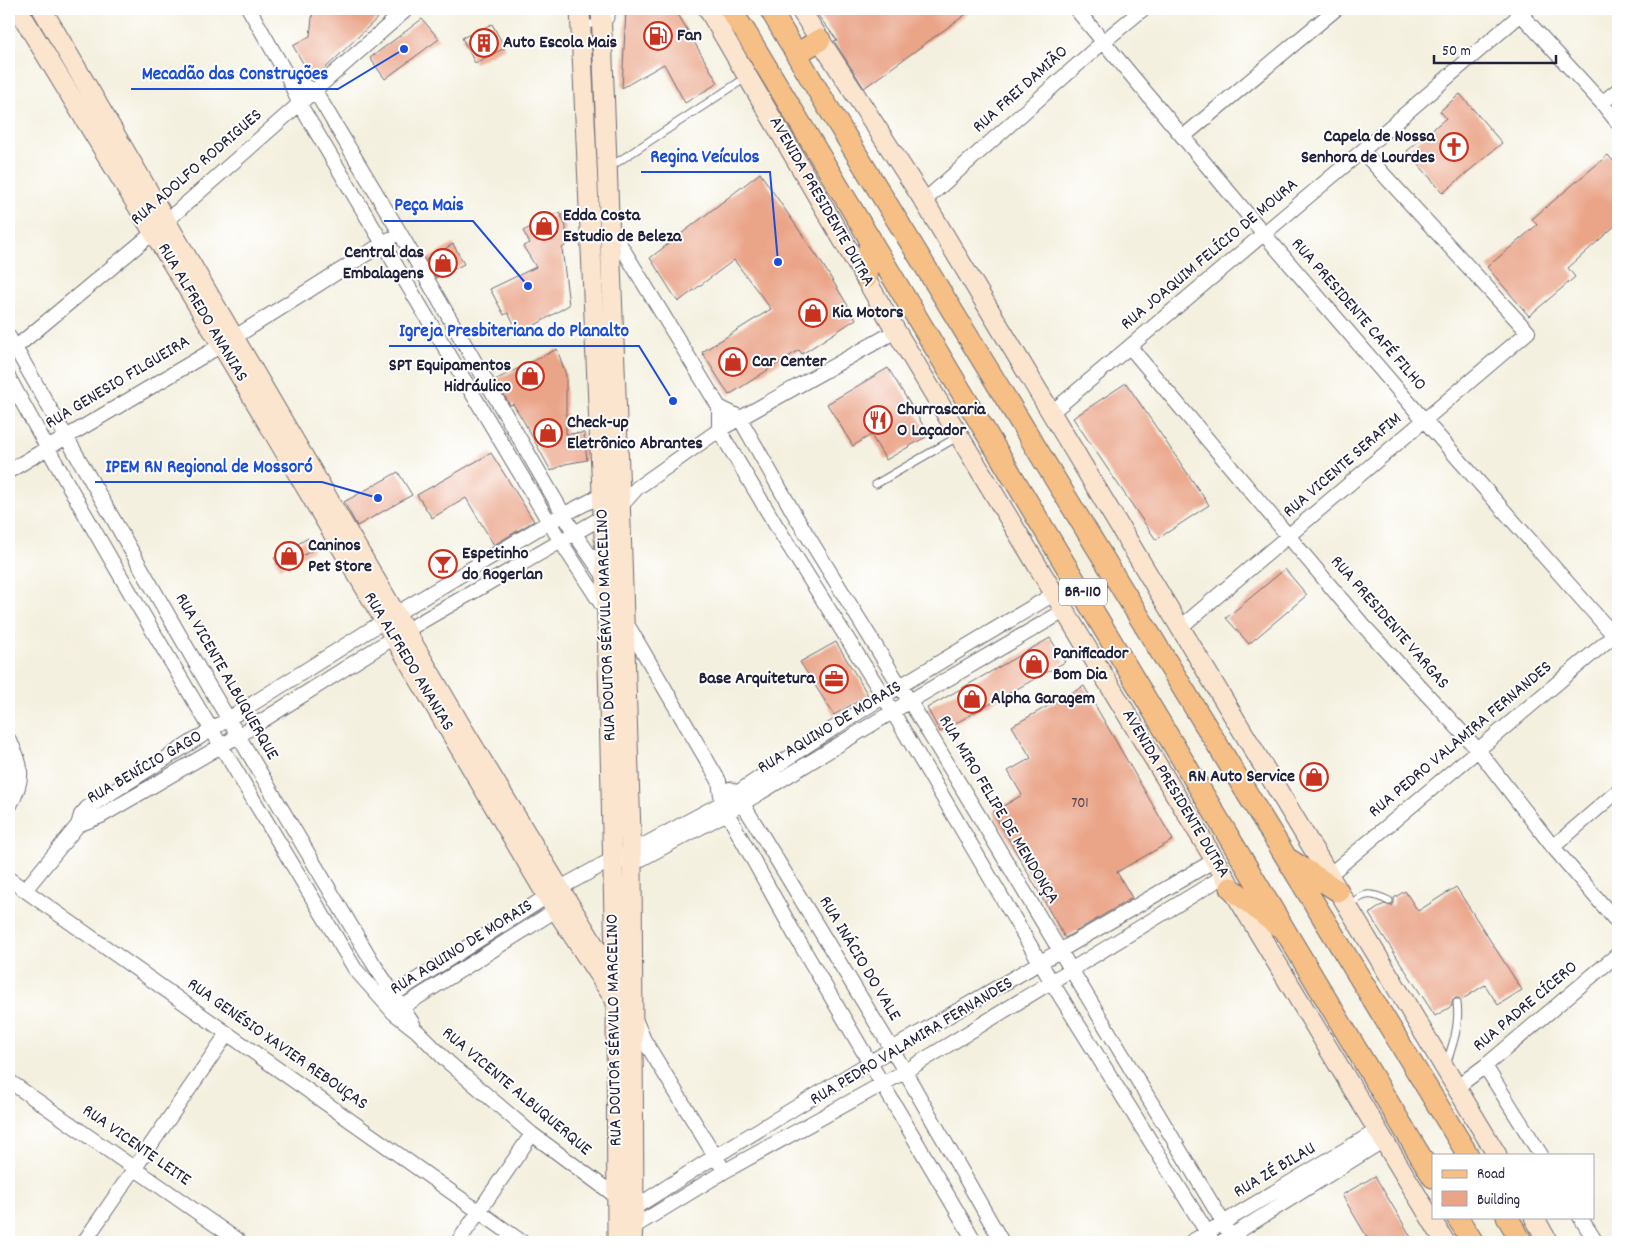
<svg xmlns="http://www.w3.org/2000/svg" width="1627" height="1251" font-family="Dekko,sans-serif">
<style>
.building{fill:#eaa488}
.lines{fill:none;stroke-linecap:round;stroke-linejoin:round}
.lane-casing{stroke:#6c6a74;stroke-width:9}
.street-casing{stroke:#6c6a74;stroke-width:16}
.secondary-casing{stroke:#6c6a74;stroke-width:21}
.primary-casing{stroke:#6c6a74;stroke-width:23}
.lane{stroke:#fff;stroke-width:7}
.street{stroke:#fff;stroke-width:14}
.secondary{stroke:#fbe5cf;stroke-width:19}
.primary{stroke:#f5bf86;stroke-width:21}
.labels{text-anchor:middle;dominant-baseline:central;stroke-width:4;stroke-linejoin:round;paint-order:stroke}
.number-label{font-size:15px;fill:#54424e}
.shield{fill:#fff;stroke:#646476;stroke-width:1}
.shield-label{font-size:16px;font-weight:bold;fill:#22223b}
.poi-label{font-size:18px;font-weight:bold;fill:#22223b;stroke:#fff;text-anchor:start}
.street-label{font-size:18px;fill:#22223b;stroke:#fff}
.leader{fill:none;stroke:#1d4ed8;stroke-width:2}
.callout-dot{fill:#1d4ed8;stroke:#fff;stroke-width:2}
.callout-label{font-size:19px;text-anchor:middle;font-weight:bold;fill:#1d4ed8;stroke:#fff;stroke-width:4;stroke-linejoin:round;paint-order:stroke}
</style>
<rect width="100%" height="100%" fill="#fff"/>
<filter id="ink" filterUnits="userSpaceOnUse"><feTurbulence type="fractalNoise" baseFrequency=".02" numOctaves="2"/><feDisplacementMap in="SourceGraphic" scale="10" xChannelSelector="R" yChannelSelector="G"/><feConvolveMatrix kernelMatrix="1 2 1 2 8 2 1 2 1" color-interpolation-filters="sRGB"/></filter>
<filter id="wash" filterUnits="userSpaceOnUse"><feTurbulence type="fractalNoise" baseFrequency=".0096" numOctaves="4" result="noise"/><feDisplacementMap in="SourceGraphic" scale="20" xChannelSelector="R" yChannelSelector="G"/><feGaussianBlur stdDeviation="1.12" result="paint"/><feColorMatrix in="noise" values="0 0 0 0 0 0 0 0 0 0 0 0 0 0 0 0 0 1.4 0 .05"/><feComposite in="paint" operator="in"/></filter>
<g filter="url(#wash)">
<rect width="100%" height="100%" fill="#f4f0df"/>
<g id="blocks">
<path class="building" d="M313,9H387L313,80L293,46L310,36Z
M626,9H675L718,83L685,103L664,64L622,88Z
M813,9H973L864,88L834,41L837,40Z
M422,19L439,39L385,79L370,58Z
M492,24L505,48L475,63L462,38Z
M1460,94L1502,143L1443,193L1407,151L1446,118L1440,111Z
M1608,155L1618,167V223L1568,268L1575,277L1529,316L1487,267L1537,225L1532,219Z
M760,173L823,265L856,319L802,354L799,350L729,395L702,352L771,309L734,260L678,302L650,258Z
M560,212L566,227V245L562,248L569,305L520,334L508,313L504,315L490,289L536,267L523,246L530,243L523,231Z
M453,244L464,264L436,278L426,260Z
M557,349L566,375V434L584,433L587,460L565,464L551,471L523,420L513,404L510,405L495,380Z
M888,368L929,435L886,460L871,435L853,446L827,404Z
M1126,383L1209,505L1156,540L1073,418Z
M491,453L534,521L494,545L466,498L432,518L417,495Z
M398,472L412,495L357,526L344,502Z
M308,538L313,550L280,568L274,558Z
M446,556L454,569L443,575L433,561Z
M1285,569L1307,595L1249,644L1226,618Z
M1050,638L1065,662L940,732L927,708Z
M836,642L868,695L834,715L800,662Z
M1084,686L1173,840L1117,872L1132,898L1065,938L993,812L1022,795L1008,771L1031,758L1012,726Z
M1456,887L1522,990L1498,1005L1485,985L1461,1000L1459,998H1454L1452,1001V1006L1435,1016L1369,914L1384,904L1392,906L1394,903V898L1405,891L1418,911Z
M1375,1176L1414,1242H1370L1342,1195Z"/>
</g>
</g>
<g filter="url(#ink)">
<use href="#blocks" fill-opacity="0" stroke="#6c6a74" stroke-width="1"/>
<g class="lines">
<defs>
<path id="lane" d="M581,25L601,23L609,20L614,9
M610,167L747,77
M876,484L959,436
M1349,905C1365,892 1371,892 1389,901
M1446,1065C1453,1044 1460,1025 1457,1003"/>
<path id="street" d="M249,9L288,77L299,103L561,542L607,613
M1076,9L1264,234L1424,420L1618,640
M1516,9L1602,103L1618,123
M288,77L315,91L400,233L575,534L606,579
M1602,103L1618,90
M1184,136L1336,9
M924,201L1103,42L1143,9
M610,228L719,407L739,417L796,517L926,728L1235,1242
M9,337L207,683L373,963L413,1024
M1130,347L1362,624L1478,750L1553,847L1618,923
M9,353L154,232L407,9
M9,378C118,579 238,773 355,969L394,1013L417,1031L448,1062L532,1134L617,1197
M719,407V430L777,527L884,697L1051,981L1213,1242
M1052,412L1362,151L1527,9
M9,471L235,337L390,239
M624,619L719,781L722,803L736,829L795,935L975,1242
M1181,627L1528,332L1362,151
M9,740C24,765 24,781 9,807
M730,789L737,794L743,804L892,1049L1002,1242
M78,825L101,816L238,736L393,638L620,507L637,488L719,430L896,331
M1553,847L1618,791
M626,862L632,864L727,813L910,701L1064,611
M1328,876L1618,632
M9,879L522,1242
M25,890L78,825L81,815L87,808L384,621L549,522L608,492
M386,999L560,888L613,859L631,852L722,803L812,742L900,686L1054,594
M396,1011L556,910L558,901
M635,1019L644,1040L720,1164
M1485,1066L1541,1155
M9,1081L240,1242
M1457,1087L1485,1066L1618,954
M628,1212L714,1157L892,1049L1215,860
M1580,1217L1596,1242
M627,1231L725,1171L904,1072L1224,876
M1223,1241L1384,1140
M84,1242L227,1034
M458,1242L532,1134
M1191,1242L1378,1130"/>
<path id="secondary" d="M18,9L221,344L547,896L617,1003
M42,9L463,729L605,963
M580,9L606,580L616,1002L617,1242
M601,9L620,495L632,864L634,1209L632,1242
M708,9L896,331L1445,1242
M800,9L924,201L1497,1155
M1534,1217L1548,1242"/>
<path id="primary" d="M730,9L746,33L1433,1177
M770,9L818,91L1468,1155
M796,54L820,40
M866,278L870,238
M1290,860L1338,891
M1231,888L1278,926
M1457,1217L1473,1242
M1507,1217L1522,1242"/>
</defs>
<use href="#lane" class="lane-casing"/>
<use href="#street" class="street-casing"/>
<use href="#secondary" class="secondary-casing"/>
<use href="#primary" class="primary-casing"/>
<use href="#lane" class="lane"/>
<use href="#street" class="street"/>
<use href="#secondary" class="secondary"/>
<use href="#primary" class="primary"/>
</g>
</g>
<defs>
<symbol id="fuel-ring" viewBox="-11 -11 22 22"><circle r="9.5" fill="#fff" stroke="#c8321e" stroke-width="1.5"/><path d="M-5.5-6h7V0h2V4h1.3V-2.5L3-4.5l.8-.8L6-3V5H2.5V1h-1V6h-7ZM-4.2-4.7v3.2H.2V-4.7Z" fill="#c8321e"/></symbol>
<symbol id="building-ring" viewBox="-11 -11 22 22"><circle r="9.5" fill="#fff" stroke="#c8321e" stroke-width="1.5"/><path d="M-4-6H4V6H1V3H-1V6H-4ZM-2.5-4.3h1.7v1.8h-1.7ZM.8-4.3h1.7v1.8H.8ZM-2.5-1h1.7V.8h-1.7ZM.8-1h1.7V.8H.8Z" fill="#c8321e"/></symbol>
<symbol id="church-ring" viewBox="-11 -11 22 22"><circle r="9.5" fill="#fff" stroke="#c8321e" stroke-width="1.5"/><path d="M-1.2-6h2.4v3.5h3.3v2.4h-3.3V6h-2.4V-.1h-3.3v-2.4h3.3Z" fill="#c8321e"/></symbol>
<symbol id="shop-ring" viewBox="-11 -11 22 22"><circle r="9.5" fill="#fff" stroke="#c8321e" stroke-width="1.5"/><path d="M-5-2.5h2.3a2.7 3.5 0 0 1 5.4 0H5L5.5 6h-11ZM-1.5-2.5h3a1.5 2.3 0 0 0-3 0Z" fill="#c8321e"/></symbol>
<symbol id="restaurant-ring" viewBox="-11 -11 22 22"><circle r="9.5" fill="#fff" stroke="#c8321e" stroke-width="1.5"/><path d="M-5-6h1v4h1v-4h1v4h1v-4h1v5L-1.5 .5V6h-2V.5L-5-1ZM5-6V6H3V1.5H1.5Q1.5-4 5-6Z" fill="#c8321e"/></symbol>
<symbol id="bar-ring" viewBox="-11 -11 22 22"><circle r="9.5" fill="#fff" stroke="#c8321e" stroke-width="1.5"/><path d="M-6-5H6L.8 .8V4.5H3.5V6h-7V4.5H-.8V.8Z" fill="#c8321e"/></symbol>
<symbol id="office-ring" viewBox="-11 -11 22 22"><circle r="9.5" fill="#fff" stroke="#c8321e" stroke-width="1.5"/><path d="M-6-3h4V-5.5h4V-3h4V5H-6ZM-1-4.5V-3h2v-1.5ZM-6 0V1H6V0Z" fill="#c8321e"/></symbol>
</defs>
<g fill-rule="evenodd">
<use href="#fuel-ring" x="642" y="20" width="32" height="32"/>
<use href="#building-ring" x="468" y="27" width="32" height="32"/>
<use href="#church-ring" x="1438" y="131" width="32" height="32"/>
<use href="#shop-ring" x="528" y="210" width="32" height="32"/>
<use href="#shop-ring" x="427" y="247" width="32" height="32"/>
<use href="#shop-ring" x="797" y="297" width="32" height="32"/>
<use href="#shop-ring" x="717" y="346" width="32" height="32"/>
<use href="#shop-ring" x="514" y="360" width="32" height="32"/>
<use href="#restaurant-ring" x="862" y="404" width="32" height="32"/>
<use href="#shop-ring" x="532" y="417" width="32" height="32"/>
<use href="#shop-ring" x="273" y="540" width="32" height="32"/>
<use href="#bar-ring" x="427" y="548" width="32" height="32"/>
<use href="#shop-ring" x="1018" y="648" width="32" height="32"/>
<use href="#office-ring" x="818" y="663" width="32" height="32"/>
<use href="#shop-ring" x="956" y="683" width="32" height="32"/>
<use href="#shop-ring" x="1298" y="761" width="32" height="32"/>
</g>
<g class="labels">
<g class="number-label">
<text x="1080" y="804">701</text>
</g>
<rect class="shield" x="1059" y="578.5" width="48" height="27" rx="4"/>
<g class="shield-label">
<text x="1083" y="592">BR-110</text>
</g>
<g class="poi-label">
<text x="677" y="36">Fan</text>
<text x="503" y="43">Auto Escola Mais</text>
<text x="1435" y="137" text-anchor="end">Capela de Nossa<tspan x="1435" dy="21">Senhora de Lourdes</tspan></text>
<text x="563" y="216">Edda Costa<tspan x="563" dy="21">Estudio de Beleza</tspan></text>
<text x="424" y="253" text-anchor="end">Central das<tspan x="424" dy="21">Embalagens</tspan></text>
<text x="832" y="313">Kia Motors</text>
<text x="752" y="362">Car Center</text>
<text x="511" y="366" text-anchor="end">SPT Equipamentos<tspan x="511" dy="21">Hidráulico</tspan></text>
<text x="897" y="410">Churrascaria<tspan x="897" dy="21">O Laçador</tspan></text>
<text x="567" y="423">Check-up<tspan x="567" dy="21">Eletrônico Abrantes</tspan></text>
<text x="308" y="546">Caninos<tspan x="308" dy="21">Pet Store</tspan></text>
<text x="462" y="554">Espetinho<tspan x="462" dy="21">do Rogerlan</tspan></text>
<text x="1053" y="654">Panificador<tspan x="1053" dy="21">Bom Dia</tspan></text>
<text x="815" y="679" text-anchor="end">Base Arquitetura</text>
<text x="991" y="699">Alpha Garagem</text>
<text x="1295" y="777" text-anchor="end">RN Auto Service</text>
</g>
<g class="street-label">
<text transform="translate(1021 90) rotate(-42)">RUA FREI DAMIÃO</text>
<text transform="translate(197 168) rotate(-41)">RUA ADOLFO RODRIGUES</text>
<text transform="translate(821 202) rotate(60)">AVENIDA PRESIDENTE DUTRA</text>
<text transform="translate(1210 255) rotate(-40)">RUA JOAQUIM FELÍCIO DE MOURA</text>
<text transform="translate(202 313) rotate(59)">RUA ALFREDO ANANIAS</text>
<text transform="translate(1358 315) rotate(49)">RUA PRESIDENTE CAFÉ FILHO</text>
<text transform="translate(118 383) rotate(-31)">RUA GENESIO FILGUEIRA</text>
<text transform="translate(1343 466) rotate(-41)">RUA VICENTE SERAFIM</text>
<text transform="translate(1389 623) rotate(49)">RUA PRESIDENTE VARGAS</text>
<text transform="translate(607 625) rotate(-92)">RUA DOUTOR SÉRVULO MARCELINO</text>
<text transform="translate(408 662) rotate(59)">RUA ALFREDO ANANIAS</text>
<text transform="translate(226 677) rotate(60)">RUA VICENTE ALBUQUERQUE</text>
<text transform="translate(830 728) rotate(-31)">RUA AQUINO DE MORAIS</text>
<text transform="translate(1461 740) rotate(-40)">RUA PEDRO VALAMIRA FERNANDES</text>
<text transform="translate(145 768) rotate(-30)">RUA BENÍCIO GAGO</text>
<text transform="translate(1175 794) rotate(59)">AVENIDA PRESIDENTE DUTRA</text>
<text transform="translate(998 810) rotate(59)">RUA MIRO FELIPE DE MENDONÇA</text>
<text transform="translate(462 948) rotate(-32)">RUA AQUINO DE MORAIS</text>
<text transform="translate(859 959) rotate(59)">RUA INÁCIO DO VALE</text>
<text transform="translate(1526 1007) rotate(-40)">RUA PADRE CÍCERO</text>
<text transform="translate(615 1030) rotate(-91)">RUA DOUTOR SÉRVULO MARCELINO</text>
<text transform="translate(912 1042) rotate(-31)">RUA PEDRO VALAMIRA FERNANDES</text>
<text transform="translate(277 1045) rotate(35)">RUA GENÉSIO XAVIER REBOUÇAS</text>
<text transform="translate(516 1092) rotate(40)">RUA VICENTE ALBUQUERQUE</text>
<text transform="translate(136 1146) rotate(35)">RUA VICENTE LEITE</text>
<text transform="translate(1275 1171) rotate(-31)">RUA ZÉ BILAU</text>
</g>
</g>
<path class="leader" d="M404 49L338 89H131M778 262L770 172H641M528 286L473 221H384M673 401L639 346H389M378 498L322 482H95"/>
<g class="callout-dot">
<circle cx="404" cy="49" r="5"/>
<circle cx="778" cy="262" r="5"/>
<circle cx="528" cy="286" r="5"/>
<circle cx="673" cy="401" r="5"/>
<circle cx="378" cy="498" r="5"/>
</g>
<g class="callout-label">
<text x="235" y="79">Mecadão das Construções</text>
<text x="705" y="162">Regina Veículos</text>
<text x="429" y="210">Peça Mais</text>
<text x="514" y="336">Igreja Presbiteriana do Planalto</text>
<text x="209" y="472">IPEM RN Regional de Mossoró</text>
</g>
<rect width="1627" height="1251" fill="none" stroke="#fff" stroke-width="30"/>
<rect x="1432" y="1154" width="162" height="65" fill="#ffffff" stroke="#a7a7b1"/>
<rect x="1442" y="1170" width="25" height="8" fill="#f5bf86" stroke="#a7a7b1"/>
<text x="1477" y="1178" font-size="15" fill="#22223b">Road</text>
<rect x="1442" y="1191" width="25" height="15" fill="#eaa488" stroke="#a7a7b1"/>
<text x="1477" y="1204" font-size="15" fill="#22223b">Building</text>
<path d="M1434 55v8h122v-8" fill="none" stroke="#22223b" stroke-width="2.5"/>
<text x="1442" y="55" font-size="15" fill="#22223b" stroke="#ffffff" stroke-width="4" paint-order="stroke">50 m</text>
</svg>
